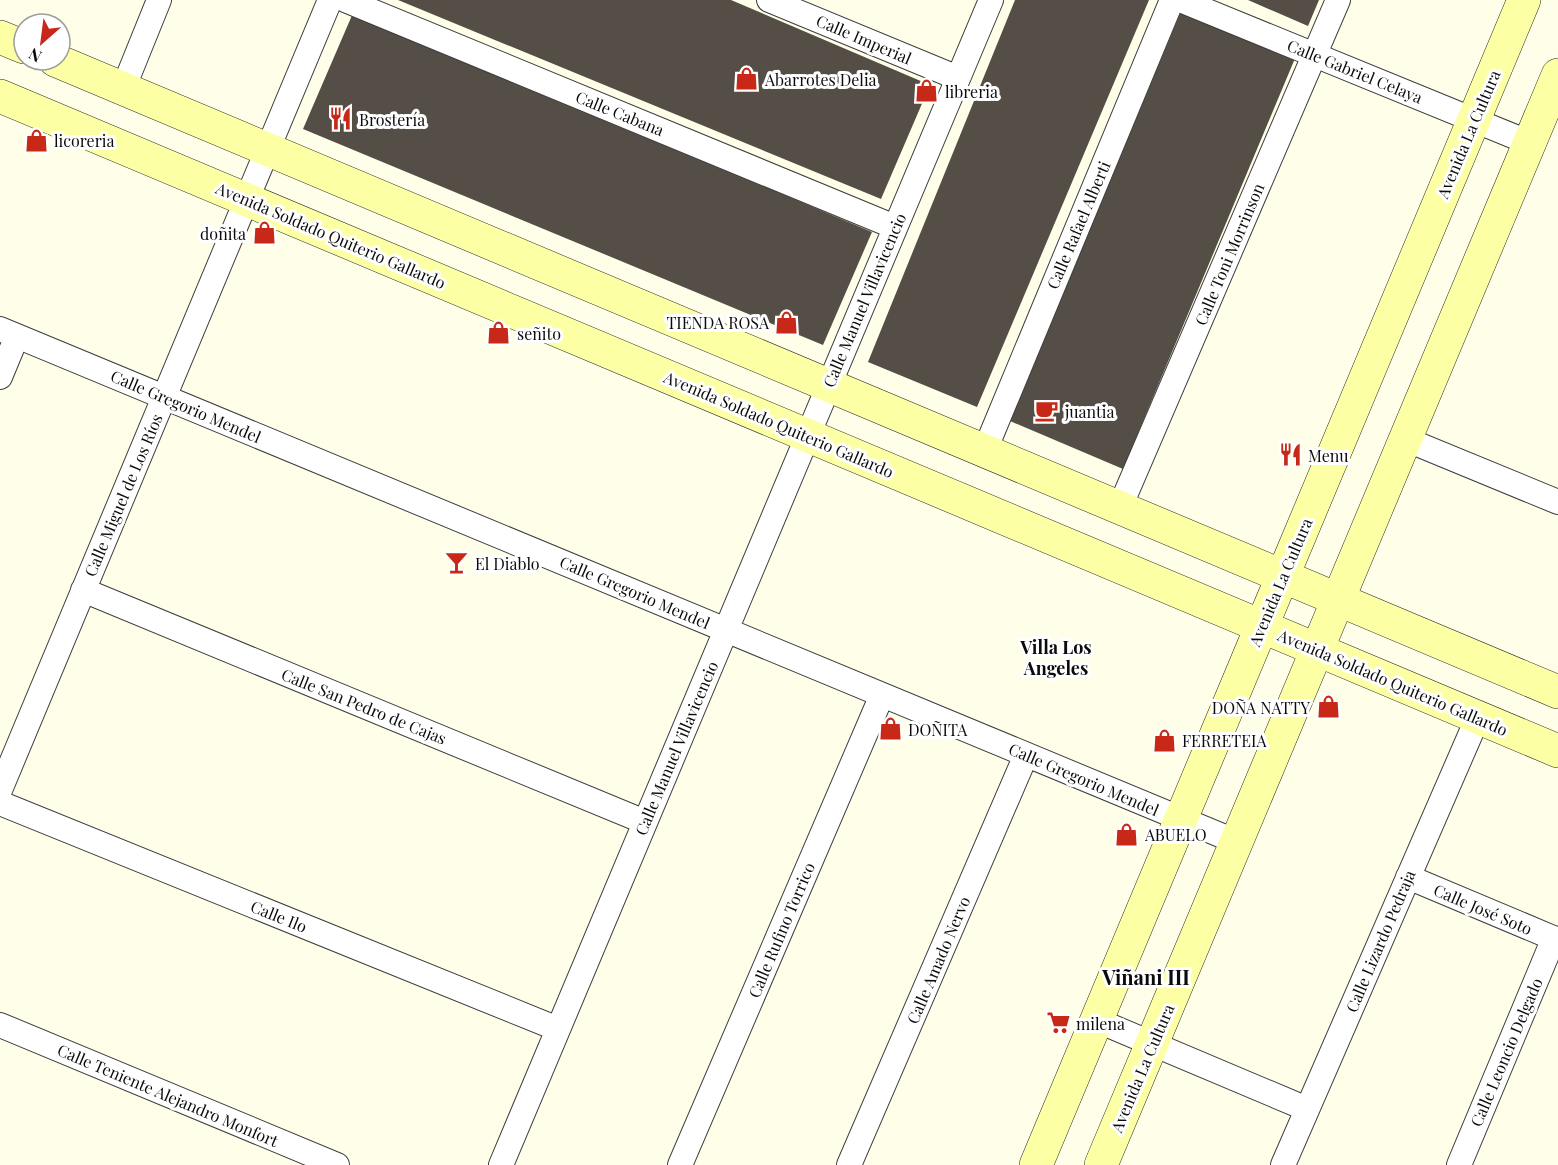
<svg xmlns="http://www.w3.org/2000/svg" width="1558" height="1165" font-family="'Playfair Display',serif">
<style>
.building{fill:#554e46}
.lines{fill:none;stroke-linecap:round;stroke-linejoin:round}
.street-casing{stroke:#3e3e3e;stroke-width:26}
.secondary-casing{stroke:#2d2d2d;stroke-width:34}
.street{stroke:#fff;stroke-width:24}
.secondary{stroke:#fcffa4;stroke-width:33}
.labels{text-anchor:middle;dominant-baseline:central;stroke-width:6;stroke-linejoin:round;paint-order:stroke}
.street-label{font-size:16px;fill:#0b0b0b;stroke:#fff}
.poi-label{font-size:16px;fill:#0b0b0b;stroke:#fff;text-anchor:start}
.neighbourhood-label{font-size:18px;font-weight:bold;fill:#0b0b0b;stroke:#fff}
.quarter-label{font-size:20px;font-weight:bold;fill:#0b0b0b;stroke:#fff}
</style>
<rect width="100%" height="100%" fill="#fffee9"/>
<path class="building" d="M398,0H731L930,85L881,199Z
M1015,0H1149L977,407L868,362Z
M1248,0H1319L1308,26Z
M1182,9L1296,56L1123,469L1010,421Z
M353,13L872,232L823,345L303,129Z"/>
<g class="lines">
<defs>
<path id="street" d="M345,0L895,227
M769,0L958,78
M1180,0L1530,143
M123,89L159,0
M0,329L1237,842
M0,377L17,336
M1405,439L1558,502
M985,450L1172,0
M1120,507L1338,0
M83,590L645,822
M0,790L330,0
M0,803L558,1029
M1408,877L1558,940
M1096,1020L1307,1109
M0,1025L337,1165
M501,1165L991,0
M680,1165L882,695
M849,1165L1026,755
M1283,1165L1478,717
M1459,1165L1554,938"/>
<path id="secondary" d="M0,37L24,47
M55,60L1558,692
M0,96L1558,751
M1036,1165L1524,0
M1101,1165L1558,75"/>
</defs>
<use href="#street" class="street-casing"/>
<use href="#secondary" class="secondary-casing"/>
<use href="#street" class="street"/>
<use href="#secondary" class="secondary"/>
</g>
<defs>
<symbol id="shop-bare" viewBox="-9 -9 18 18"><path d="M-5-2.5h2.3a2.7 3.5 0 0 1 5.4 0H5L5.5 6h-11ZM-1.5-2.5h3a1.5 2.3 0 0 0-3 0Z" fill="#c72817" stroke="#fff" stroke-width="2.5" paint-order="stroke"/></symbol>
<symbol id="restaurant-bare" viewBox="-9 -9 18 18"><path d="M-5-6h1v4h1v-4h1v4h1v-4h1v5L-1.5 .5V6h-2V.5L-5-1ZM5-6V6H3V1.5H1.5Q1.5-4 5-6Z" fill="#c72817" stroke="#fff" stroke-width="2.5" paint-order="stroke"/></symbol>
<symbol id="cafe-bare" viewBox="-9 -9 18 18"><path d="M-5.5-4.5H6V0H3Q3 3.5 0 3.5H-2.5Q-5.5 3.5-5.5 0ZM3-3.2v2h1.7v-2ZM-6 4.5H4V6H-6Z" fill="#c72817" stroke="#fff" stroke-width="2.5" paint-order="stroke"/></symbol>
<symbol id="bar-bare" viewBox="-9 -9 18 18"><path d="M-6-5H6L.8 .8V4.5H3.5V6h-7V4.5H-.8V.8Z" fill="#c72817" stroke="#fff" stroke-width="2.5" paint-order="stroke"/></symbol>
<symbol id="supermarket-bare" viewBox="-9 -9 18 18"><path d="M-6-5.5h2.5l.6 2H6L4.5 2H-2.5L-4.4-4H-6ZM-1.5 3.2a1.3 1.3 0 1 0 .1 0ZM3 3.2a1.3 1.3 0 1 0 .1 0Z" fill="#c72817" stroke="#fff" stroke-width="2.5" paint-order="stroke"/></symbol>
</defs>
<g fill-rule="evenodd">
<use href="#shop-bare" x="730" y="62" width="33" height="33"/>
<use href="#shop-bare" x="910" y="74" width="33" height="33"/>
<use href="#restaurant-bare" x="324" y="102" width="33" height="33"/>
<use href="#shop-bare" x="20" y="124" width="33" height="33"/>
<use href="#shop-bare" x="248" y="216" width="33" height="33"/>
<use href="#shop-bare" x="770" y="306" width="33" height="33"/>
<use href="#shop-bare" x="482" y="316" width="33" height="33"/>
<use href="#cafe-bare" x="1030" y="394" width="33" height="33"/>
<use href="#restaurant-bare" x="1274" y="438" width="33" height="33"/>
<use href="#bar-bare" x="440" y="546" width="33" height="33"/>
<use href="#shop-bare" x="1312" y="690" width="33" height="33"/>
<use href="#shop-bare" x="874" y="712" width="33" height="33"/>
<use href="#shop-bare" x="1148" y="724" width="33" height="33"/>
<use href="#shop-bare" x="1110" y="818" width="33" height="33"/>
<use href="#supermarket-bare" x="1042" y="1006" width="33" height="33"/>
</g>
<g class="labels">
<g class="street-label">
<text transform="translate(864 39) rotate(23)">Calle Imperial</text>
<text transform="translate(1355 71) rotate(22)">Calle Gabriel Celaya</text>
<text transform="translate(620 113) rotate(22)">Calle Cabana</text>
<text transform="translate(1468 134) rotate(-67)">Avenida La Cultura</text>
<text transform="translate(1078 225) rotate(-67)">Calle Rafael Alberti</text>
<text transform="translate(331 235) rotate(23)">Avenida Soldado Quiterio Gallardo</text>
<text transform="translate(1229 254) rotate(-67)">Calle Toni Morrinson</text>
<text transform="translate(864 300) rotate(-67)">Calle Manuel Villavicencio</text>
<text transform="translate(186 406) rotate(23)">Calle Gregorio Mendel</text>
<text transform="translate(779 424) rotate(23)">Avenida Soldado Quiterio Gallardo</text>
<text transform="translate(123 495) rotate(-67)">Calle Miguel de Los Ríos</text>
<text transform="translate(1280 582) rotate(-67)">Avenida La Cultura</text>
<text transform="translate(635 592) rotate(23)">Calle Gregorio Mendel</text>
<text transform="translate(1393 682) rotate(23)">Avenida Soldado Quiterio Gallardo</text>
<text transform="translate(364 706) rotate(22)">Calle San Pedro de Cajas</text>
<text transform="translate(676 748) rotate(-67)">Calle Manuel Villavicencio</text>
<text transform="translate(1084 779) rotate(23)">Calle Gregorio Mendel</text>
<text transform="translate(1483 909) rotate(23)">Calle José Soto</text>
<text transform="translate(279 916) rotate(22)">Calle Ilo</text>
<text transform="translate(781 930) rotate(-67)">Calle Rufino Torrico</text>
<text transform="translate(1380 941) rotate(-67)">Calle Lizardo Pedraja</text>
<text transform="translate(938 960) rotate(-67)">Calle Amado Nervo</text>
<text transform="translate(1506 1052) rotate(-67)">Calle Leoncio Delgado</text>
<text transform="translate(1142 1068) rotate(-67)">Avenida La Cultura</text>
<text transform="translate(168 1095) rotate(23)">Calle Teniente Alejandro Monfort</text>
</g>
<g class="poi-label">
<text x="765" y="79">Abarrotes Delia</text>
<text x="945" y="91">libreria</text>
<text x="359" y="119">Brostería</text>
<text x="54" y="140">licoreria</text>
<text x="246" y="233" text-anchor="end">doñita</text>
<text x="769" y="322" text-anchor="end">TIENDA ROSA</text>
<text x="517" y="333">señito</text>
<text x="1065" y="411">juantia</text>
<text x="1308" y="455">Menu</text>
<text x="475" y="563">El Diablo</text>
<text x="1310" y="707" text-anchor="end">DOÑA NATTY</text>
<text x="908" y="729">DOÑITA</text>
<text x="1182" y="740">FERRETEIA</text>
<text x="1145" y="834">ABUELO</text>
<text x="1076" y="1023">milena</text>
</g>
<g class="neighbourhood-label">
<text x="1056" y="647">Villa Los<tspan x="1056" dy="21">Angeles</tspan></text>
</g>
<g class="quarter-label">
<text x="1146" y="976">Viñani III</text>
</g>
</g>
<g transform="translate(42 42) rotate(208)"><circle r="28" fill="#ffffff" stroke="#9d9d9d" stroke-width="1.5"/>
<path d="M0-4.5L10 22L0 15L-10 22Z" fill="#c72817"/>
<text y="-9" font-size="16" font-weight="bold" text-anchor="middle" fill="#0b0b0b">N</text>
</g>
</svg>
